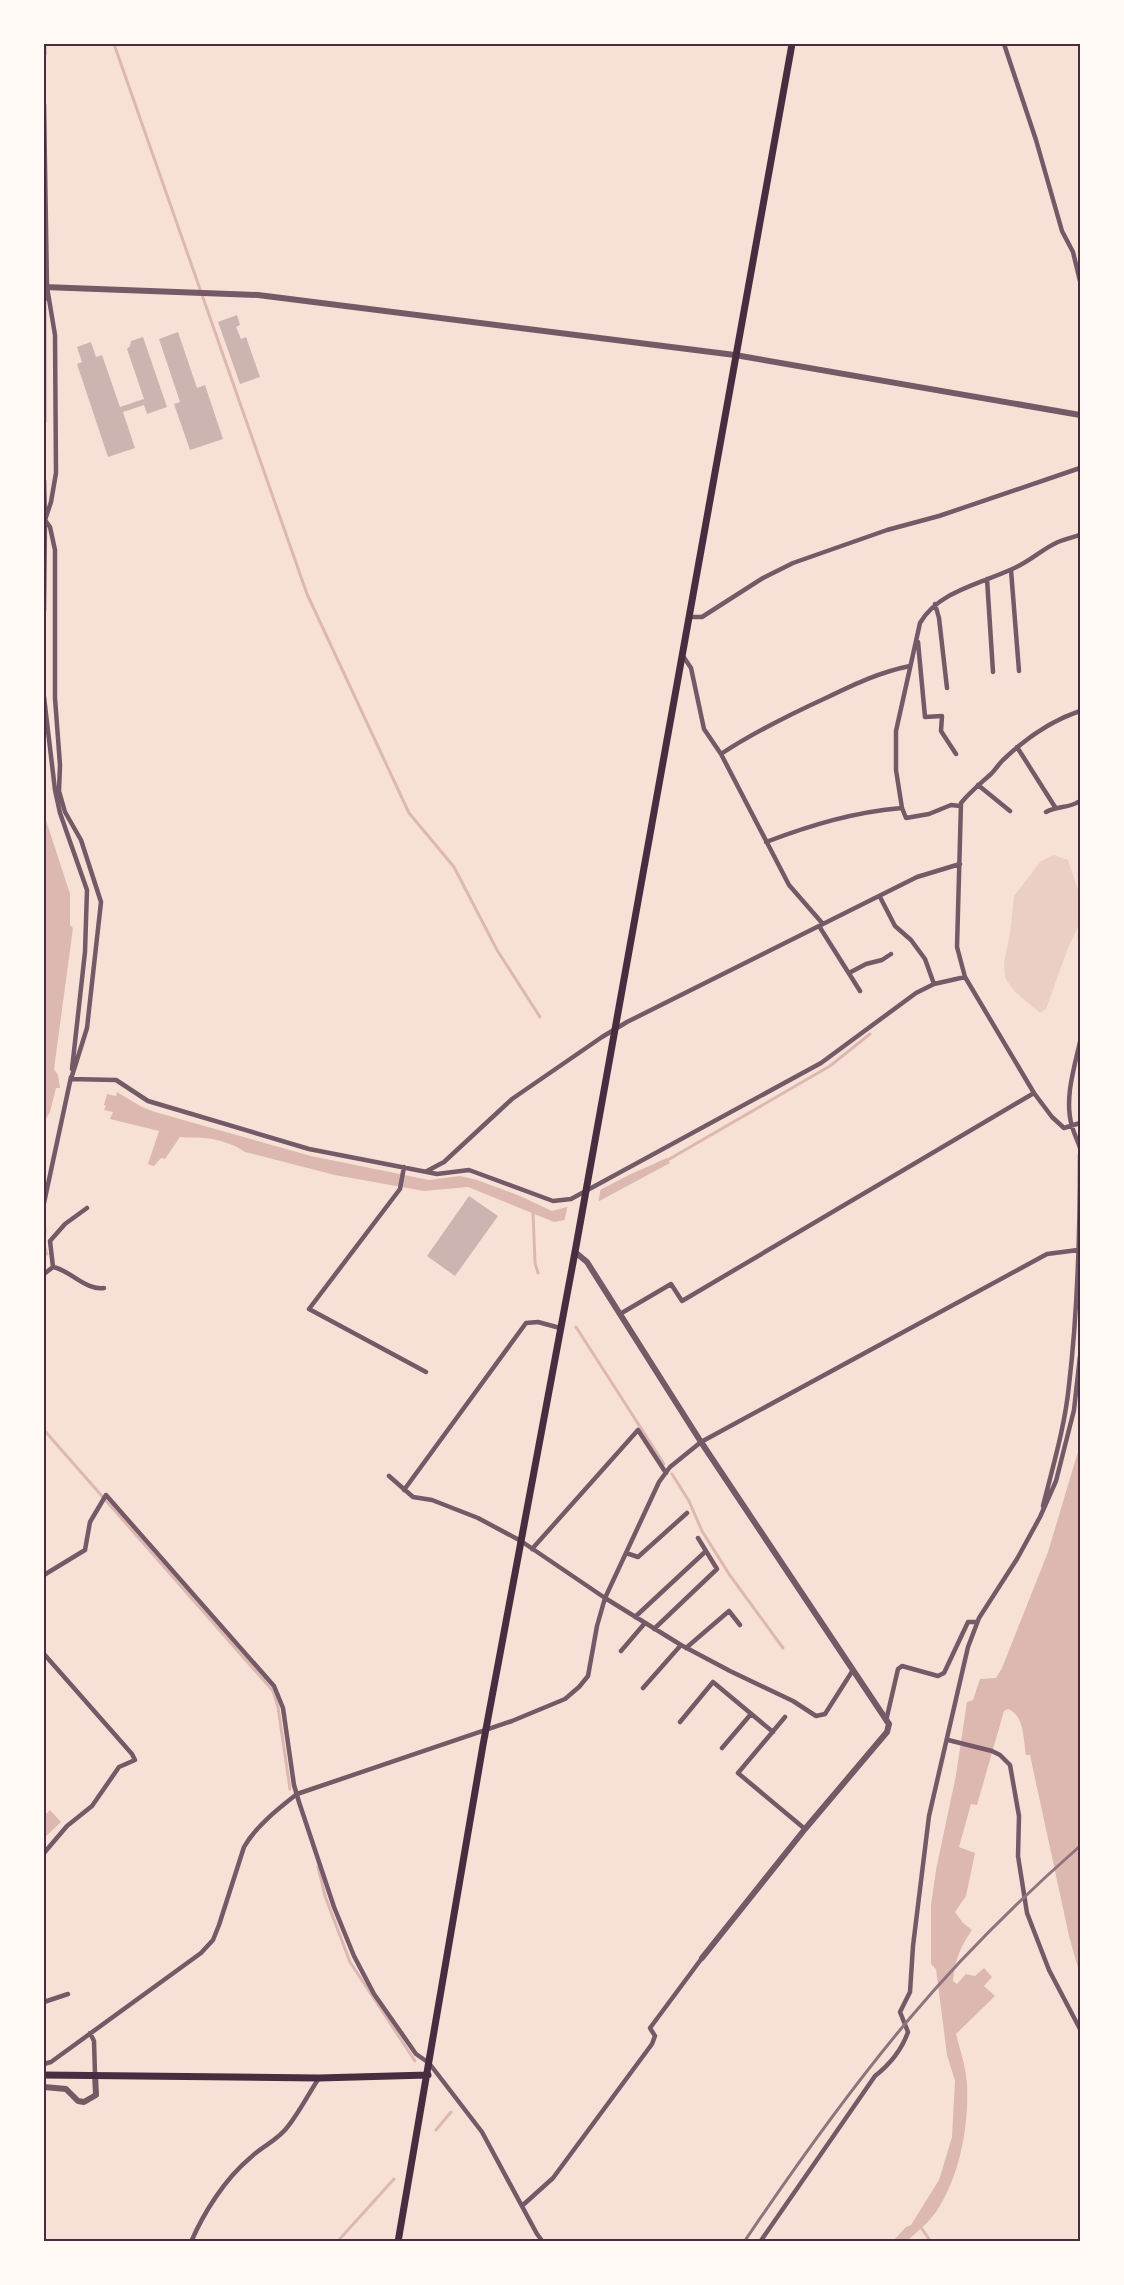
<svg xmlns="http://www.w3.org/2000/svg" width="1124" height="2285" font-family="Inter,sans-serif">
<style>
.green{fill:#ebcfc5}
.water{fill:#dcb8b0}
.pier{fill:#f7e1d7}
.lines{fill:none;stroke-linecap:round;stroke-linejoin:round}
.stream{stroke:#dcb8b0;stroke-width:3}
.building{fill:#ccb4b1}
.minor{stroke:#755966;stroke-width:4.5}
.tertiary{stroke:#755966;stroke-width:6}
.secondary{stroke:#4a2c40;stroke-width:7}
.rail{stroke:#8f747c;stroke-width:3}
.neatline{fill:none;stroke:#4a2c40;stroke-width:2}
</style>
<rect width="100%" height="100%" fill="#f7e1d7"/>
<path class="green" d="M1054,855L1068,860L1080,896V923L1068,948L1046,1009L1040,1013L1015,992L1005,978L1004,963L1010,933L1014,896L1041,861Z"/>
<path class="water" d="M44,814L70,894V925L73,928L54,1069L58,1075L60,1088H56L50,1112L44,1122Z
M117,1092L142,1107L155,1112L311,1156L429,1180L460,1176L477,1180L520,1196L552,1211L567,1207L631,1174L667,1158L670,1163L564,1220L554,1222L468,1187L424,1191L335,1175L245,1152C234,1144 217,1139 204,1138C196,1137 188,1138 180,1137L165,1159L161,1158L154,1166L148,1164L159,1131L110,1119L113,1112L104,1110L106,1106L104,1105L107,1094L116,1096Z
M1080,1445V1975L1069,1936L1030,1755H1026C1023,1739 1025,1716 1008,1709L1004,1711L977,1805L971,1804L959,1847L975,1853L966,1896L955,1912L963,1923L972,1930C960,1947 955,1960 953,1981L957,1984L966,1974L975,1976L984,1968L992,1977L984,1986L995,1996L956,2034C960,2050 966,2067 967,2084C969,2126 960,2176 936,2212C928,2223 917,2232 907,2241L892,2242L906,2227L911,2225L939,2180L952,2137L955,2081L947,2055L936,1969L931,1964V1905L936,1870L956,1775L967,1702L973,1700L980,1679L996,1678L1002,1668L1048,1552Z
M50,1810L61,1822L44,1838V1816Z"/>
<path class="pier" d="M601,1187L598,1204L564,1223L568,1204Z"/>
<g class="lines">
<path class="stream" d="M114,44L307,594L409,813L454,867L497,950L540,1017
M666,1161L830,1066L870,1034
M533,1212L535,1263L538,1273
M45,1229L44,1246L47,1254
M576,1327L664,1464
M44,1430L273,1691L278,1707L290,1789
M672,1474L689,1501L702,1531L729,1574L783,1648
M318,1867L325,1896L350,1962L415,2061
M436,2130L451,2112
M920,2226L931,2242
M337,2242L394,2179"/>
</g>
<path class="building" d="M237,315L240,325L236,327L241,339L246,337L260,377L240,384L218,322Z
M178,332L197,388L205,385L223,439L190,450L174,404L180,402L159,339Z
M143,337L167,407L147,414L144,405L123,412L135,448L108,457L77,364L82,362L77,347L91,342L96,357L102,355L120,407L144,399L127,349L130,346L131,341Z
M469,1196L498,1216L455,1276L427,1256Z"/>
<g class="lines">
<path class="minor" d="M1004,44L1036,140L1062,231L1073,252L1080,281
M44,55V44
M44,104L47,287L55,335L56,473L51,502L45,520L50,527L55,550V698L60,765L59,791L65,812L81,840L101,902L87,1028L71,1079
M44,422V302L46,292
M44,480L45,520L44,611
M1011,570L1019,671
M987,579L993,672
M935,604L939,618L947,688
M689,617H702L763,578L793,563L887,530L939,516L1080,468
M918,642L925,717L942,716L941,731L956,754
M683,656L691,668L704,729L721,754L789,885L823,924
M44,697L55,790L60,813L87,890L85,952L72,1069
M1080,711C1050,721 1026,738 1003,760C998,765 995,770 991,774C980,784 970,792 961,803L957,947L965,977L1034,1093L1052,1117L1064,1128L1080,1123
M1017,747L1055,807
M721,754C754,732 791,714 828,697C855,684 880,672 910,666
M978,785L1010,811
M902,808L906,818L929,814L951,805L960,806
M1046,812C1059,805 1068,809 1080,801
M766,842C811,825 854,812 902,808L896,770V731L920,623C938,592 979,584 1010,570C1028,563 1042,549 1058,542C1065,539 1073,537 1080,535
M880,897L895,926L911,940L925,959L934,984
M819,926L860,991
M849,973L866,964L882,960L891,954
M1080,1042C1074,1068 1064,1100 1072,1126C1074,1134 1078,1141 1080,1148
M71,1079L116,1080L148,1101L309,1149L437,1174L469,1170L553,1201L571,1199L821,1063L916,993L934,984L965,977
M404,1167L400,1189L309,1309L426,1372
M427,1171L444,1162L512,1099L602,1037L627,1022L917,877L960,864
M44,1203L71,1077
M53,1267L50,1241L65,1224L87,1208
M44,1274L53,1267C70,1270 86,1291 104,1288
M620,1314L671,1284L682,1301L1034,1093
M389,1476L413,1497L432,1500L478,1518L521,1541L605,1598L681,1645L730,1671L793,1701L816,1716L825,1714L853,1670
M404,1490L526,1323L538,1322L560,1328
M1043,1506C1053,1466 1065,1426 1069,1385C1078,1309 1080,1232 1080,1155
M532,1549L638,1430L666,1473
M626,1553L638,1557L687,1513
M44,1575L85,1550L90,1522L106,1495L274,1686L283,1708L294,1785L299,1802L334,1907L354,1956L374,1994L416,2054L429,2063L482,2132L537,2234L543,2242
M635,1617L706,1551
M654,1629L717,1569L698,1538
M686,1648L729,1611L740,1625
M621,1651L645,1623
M44,1654L132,1754L135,1760L119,1767L92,1806L67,1826L44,1853
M643,1688L681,1645
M785,1717L738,1773L805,1829
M886,1721L898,1669L902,1666L938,1676L944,1673L968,1622H977
M680,1722L713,1682L773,1732
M948,1740L992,1751L1000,1755L1010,1765L1019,1816L1018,1856L1027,1913L1049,1970L1080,2029
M722,1748L751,1714
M44,2002L68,1994
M90,2033L94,2041L95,2074
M44,2064L51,2062L201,1953L213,1940L219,1925L244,1847C256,1826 278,1809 297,1794L512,1721L565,1699L579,1687L588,1676L597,1626L605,1598L659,1482L670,1467L701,1442L1047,1254L1078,1250
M523,2205L553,2178L652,2044L655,2036L650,2028L702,1958
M191,2242C204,2212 225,2179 250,2158C262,2146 279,2140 289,2125C300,2111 309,2093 319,2078
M760,2242L875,2076C889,2065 902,2049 908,2032L900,2012L910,1992L913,1946L929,1816L968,1647L979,1618L1017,1559L1040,1517L1056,1481L1074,1410L1080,1356"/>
<path class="tertiary" d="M44,287L258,295L735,355L1080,415
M575,1252L587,1262L701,1442L889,1724L887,1732L805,1829L702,1958
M44,2087L66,2089L78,2101L84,2102L96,2095L95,2074"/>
<path class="secondary" d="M44,2075L319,2078L428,2075
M398,2242L483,1745L575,1252L792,44"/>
<path class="rail" d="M744,2242C796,2165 850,2089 910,2018C962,1956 1020,1899 1080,1846"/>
</g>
<rect width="1124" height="2285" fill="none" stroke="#fffaf5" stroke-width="90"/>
<rect x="45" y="45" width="1034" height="2195" class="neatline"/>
</svg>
